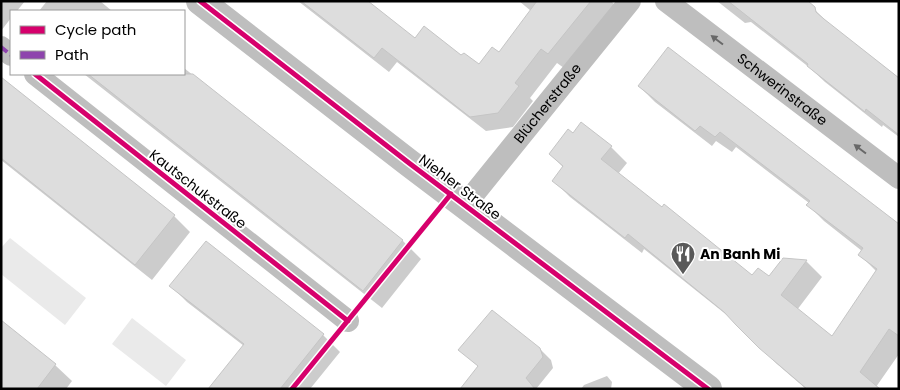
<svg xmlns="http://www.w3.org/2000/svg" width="900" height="390" font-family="Poppins,sans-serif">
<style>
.green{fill:#eaeaea}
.shadow{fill:#0003}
.building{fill:#ddd;stroke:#c5c5c5}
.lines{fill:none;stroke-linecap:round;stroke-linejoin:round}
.minor{stroke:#bebebe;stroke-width:22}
.tertiary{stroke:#bebebe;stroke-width:28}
.quiet{stroke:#8e44ad;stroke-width:4;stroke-dasharray:8 4;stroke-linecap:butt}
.cycleway-casing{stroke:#fff;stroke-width:8}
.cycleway{stroke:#d6006c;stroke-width:5}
.oneway{fill:#686868}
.labels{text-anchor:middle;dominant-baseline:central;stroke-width:4;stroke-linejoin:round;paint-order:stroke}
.street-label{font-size:14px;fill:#000;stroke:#fff}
.poi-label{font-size:14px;font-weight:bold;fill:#000;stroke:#fff;text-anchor:start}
</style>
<rect width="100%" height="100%" fill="#fff"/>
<path class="green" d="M10,238L86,298L65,325L1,274V248Z
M132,318L186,360L166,386L112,344Z"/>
<path class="shadow" d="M1,1H25L17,11H11V18L1,31Z
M47,1H100L112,11H39Z
M298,1H366L415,40L461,57L479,66L499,53L531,11L519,1H611L615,5L564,68L557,63L530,98L533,101L513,127L486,131L397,62L389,72Z
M717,1H806L831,26L899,78V137L883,125L882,127L825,82L810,68L751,22L745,23Z
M184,68L403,241L421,259L382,308L84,74H184Z
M1,78L174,216L190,232L152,280L1,160Z
M639,86L899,226V354L876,387L878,389H806L777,364L733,320L644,249L642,253L570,197L554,181L564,168L550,154L573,135L582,124L611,147L627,163L618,174L752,277L769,278L784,259L806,261L822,277L797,310L832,338L877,272L860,255L862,251L824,221L808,205L809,203L736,147L732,152L716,141L712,146L655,102Z
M206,243L323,335L340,352L310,389H210L244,346L187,302L171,286Z
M1,322L55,365L72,381L66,389H1Z
M540,349L551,360L553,368L536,389H461L479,367L460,350Z
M607,376L612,382L611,389H581L584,385Z"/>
<path class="building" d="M301,1H368L415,38L424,26L461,55L464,53L479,64L492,47L499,52L537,1H591L548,54L541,49L515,83L519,86L498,113L470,117L382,48L374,58Z
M728,1H808L815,7L816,12L824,19L899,78V135L866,109L865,112L807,66L808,64Z
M668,47L899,224V336L889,329L860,372L880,389H807L759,348L736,325L724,312L628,234L625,238L552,181L563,166L549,154L568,129L573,133L581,122L612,146L601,159L662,207L664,204L752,275L758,268L769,276L783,258L807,260L781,295L832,336L877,269L858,255L863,248L806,205L810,201L720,132L715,137L700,126L695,131L638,86Z
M88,74H193L403,240L363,291Z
M1,77L175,215L135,265L1,158Z
M206,241L324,334L280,389H208L244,344L169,286Z
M492,310L540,348L543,357L526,378L535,389H460L478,366L458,350Z
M1,320L56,364L37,389H1Z"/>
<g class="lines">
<g class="minor">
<path id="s1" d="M666,1L899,178"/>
<path d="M1,47L11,55"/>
<path d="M35,74L348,321"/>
<path id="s2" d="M465,205L630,1"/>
</g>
<path class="tertiary" d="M200,1L409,163L708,389"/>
<path class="quiet" d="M1,47L11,55"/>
<defs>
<path id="cycleway" d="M200,1L409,163L708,389
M35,74L348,321
M292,389L451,194"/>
</defs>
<use href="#cycleway" class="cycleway-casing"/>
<use href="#cycleway" class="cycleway"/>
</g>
<defs><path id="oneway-solid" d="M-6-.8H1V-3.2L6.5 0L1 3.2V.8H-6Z" transform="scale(1.25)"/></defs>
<g class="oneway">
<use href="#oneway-solid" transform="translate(717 40) rotate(-143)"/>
<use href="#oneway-solid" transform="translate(860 149) rotate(-143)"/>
</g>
<defs>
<symbol id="restaurant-pin" viewBox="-11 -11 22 30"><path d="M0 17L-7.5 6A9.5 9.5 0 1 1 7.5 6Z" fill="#595959" stroke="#fff"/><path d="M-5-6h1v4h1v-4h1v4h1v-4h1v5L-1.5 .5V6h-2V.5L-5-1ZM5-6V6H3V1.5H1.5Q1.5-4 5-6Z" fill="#fff"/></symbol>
</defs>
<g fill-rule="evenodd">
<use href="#restaurant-pin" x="669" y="240" width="28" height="38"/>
</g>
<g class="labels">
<g class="street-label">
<text stroke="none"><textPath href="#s1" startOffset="146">Schwerinstraße</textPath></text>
<text stroke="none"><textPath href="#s2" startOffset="131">Blücherstraße</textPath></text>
<text transform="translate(460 187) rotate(37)">Niehler Straße</text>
<text transform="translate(198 189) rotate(38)">Kautschukstraße</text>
</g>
<g class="poi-label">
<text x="700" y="254">An Banh Mi</text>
</g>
</g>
<rect width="900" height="390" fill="none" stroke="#000000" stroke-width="5"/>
<rect x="10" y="10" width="175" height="65" fill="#ffffff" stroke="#999999"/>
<rect x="20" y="26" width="25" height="8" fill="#d6006c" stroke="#999999"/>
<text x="55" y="35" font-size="15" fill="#000000">Cycle path</text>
<rect x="20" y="51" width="25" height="8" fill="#8e44ad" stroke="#999999"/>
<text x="55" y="60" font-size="15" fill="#000000">Path</text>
</svg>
